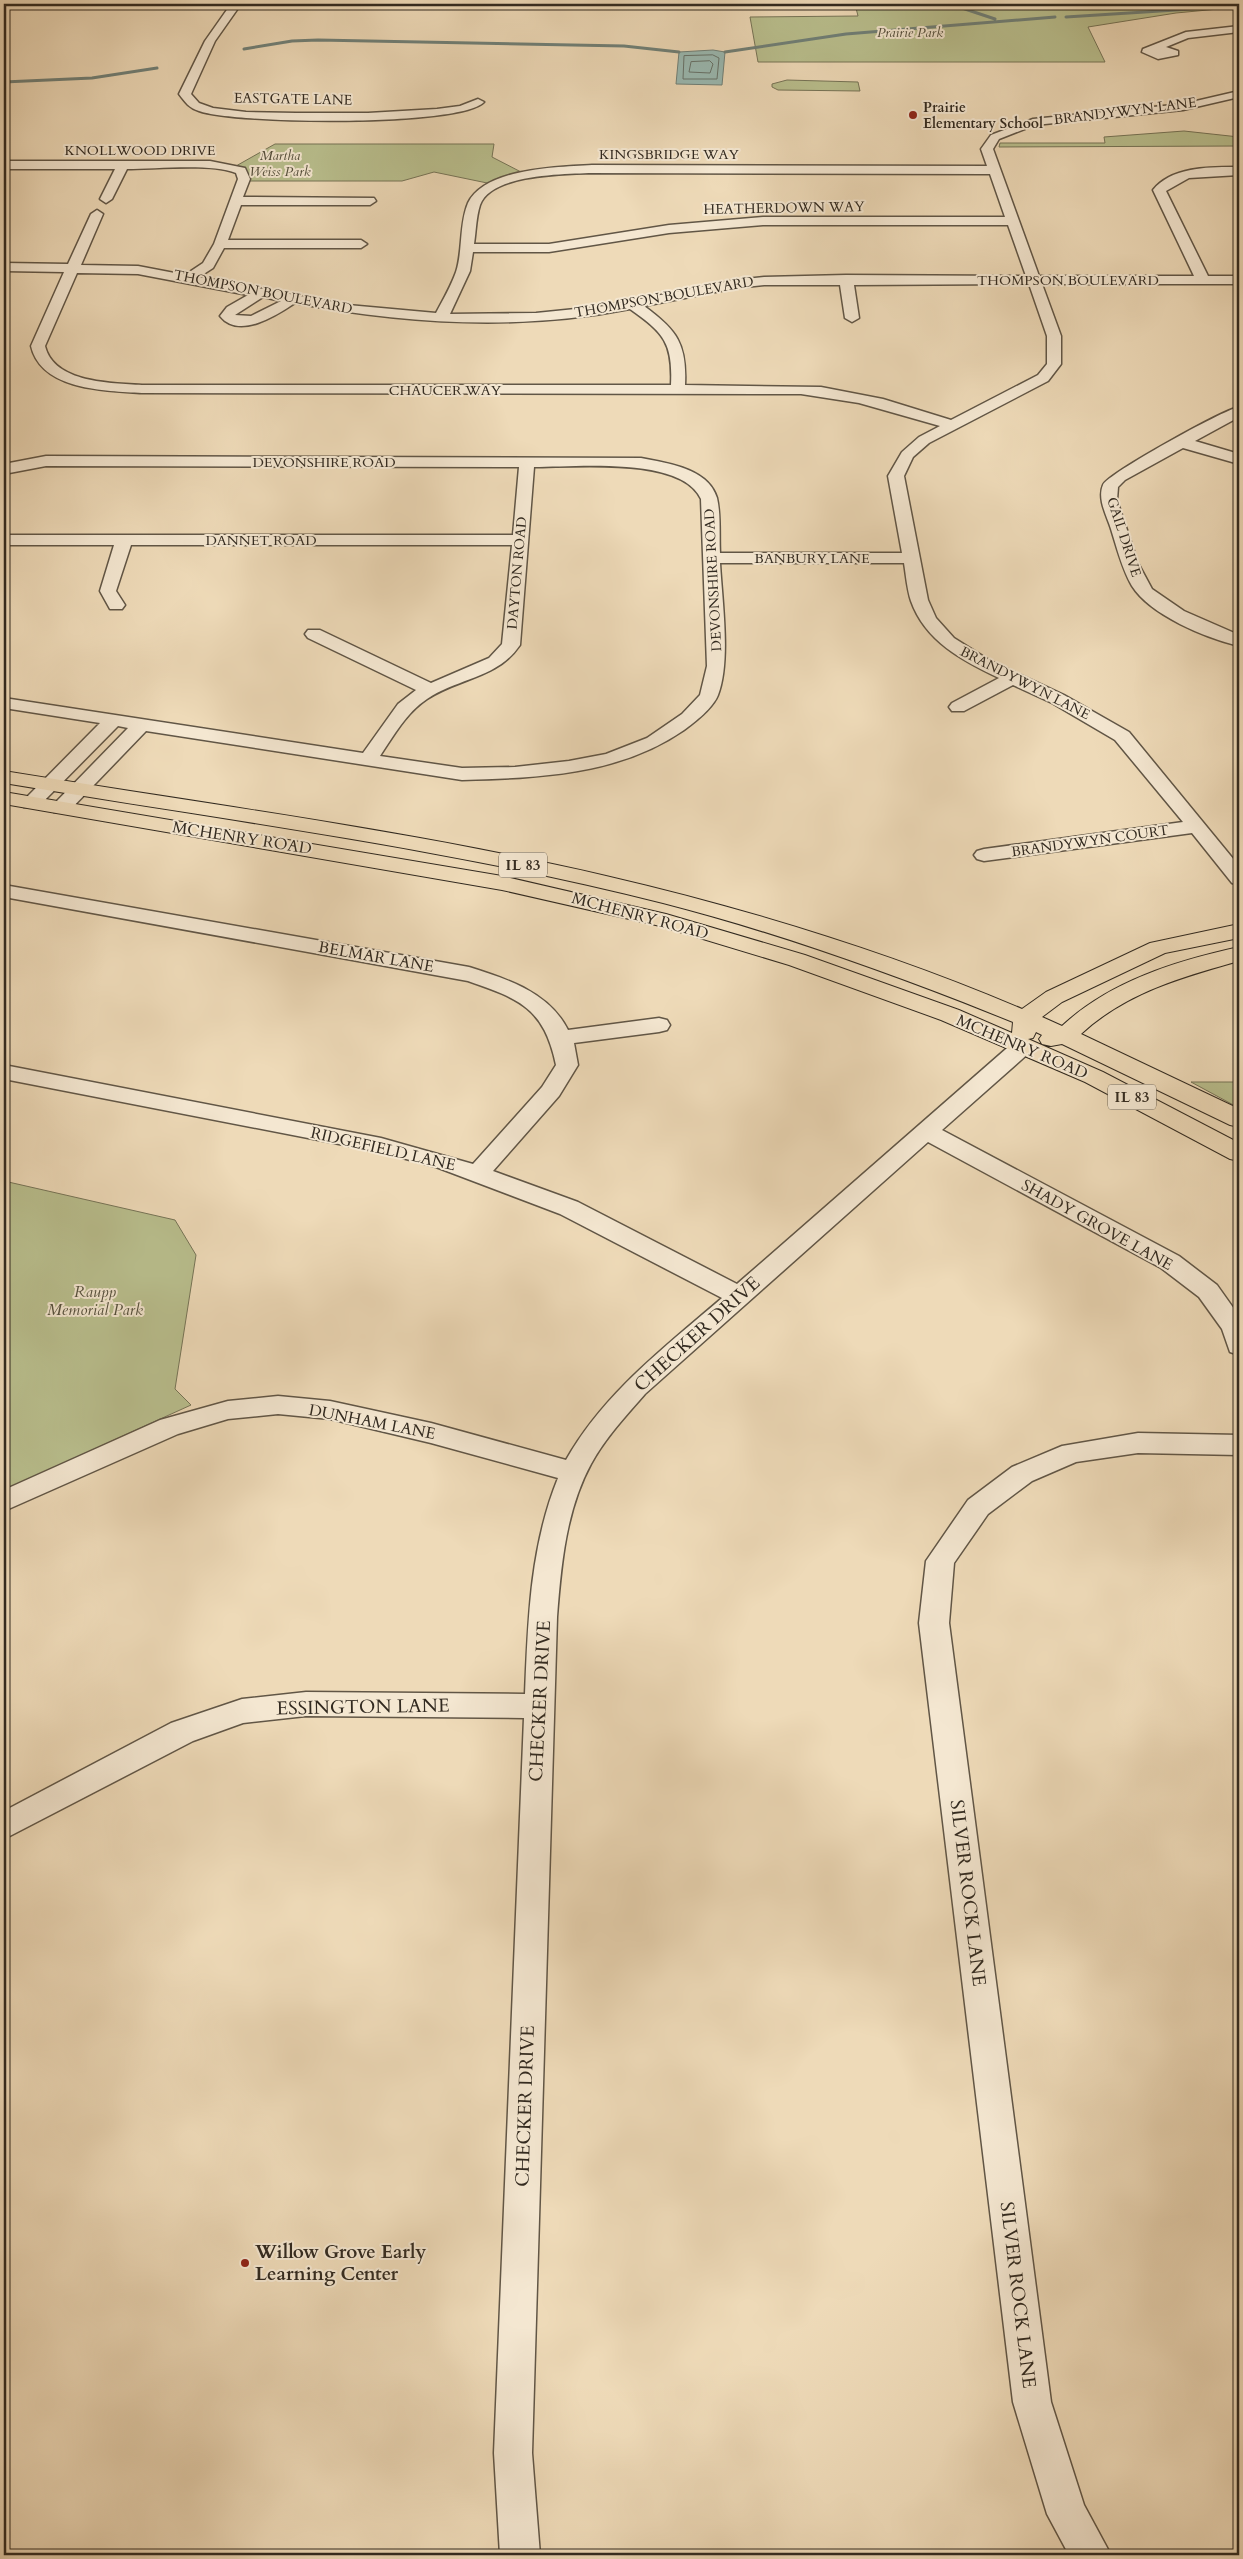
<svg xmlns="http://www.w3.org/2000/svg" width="1243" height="2559" font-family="Cardo,serif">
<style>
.green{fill:#b9bf8e;stroke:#767457}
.water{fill:#9abab3;stroke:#708078}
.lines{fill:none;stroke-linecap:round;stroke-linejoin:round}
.shore{stroke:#66726a;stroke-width:1}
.stream{stroke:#708078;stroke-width:3}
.minor-casing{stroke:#615646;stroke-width:3}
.major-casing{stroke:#322a20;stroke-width:2}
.minor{fill:#f4e7d1;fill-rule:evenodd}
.major{fill:#eedab8;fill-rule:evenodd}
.poi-dot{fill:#8f2418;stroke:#f4e7d1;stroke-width:2}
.labels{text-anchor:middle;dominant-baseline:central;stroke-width:4;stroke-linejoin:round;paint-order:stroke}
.far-park-label{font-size:14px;font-style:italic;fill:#544f3c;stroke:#f4e7d1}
.far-street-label{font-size:14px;fill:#322a20;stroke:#f4e7d1}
.far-poi-label{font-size:14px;font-weight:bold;fill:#322a20;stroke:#f4e7d1;text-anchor:start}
.shield{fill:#f4e7d1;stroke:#6c6355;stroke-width:1}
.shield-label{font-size:15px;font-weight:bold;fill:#322a20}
.street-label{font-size:16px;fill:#322a20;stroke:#f4e7d1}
.park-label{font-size:16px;font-style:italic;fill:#544f3c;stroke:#f4e7d1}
.near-street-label{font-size:19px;fill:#322a20;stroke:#f4e7d1}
.near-poi-label{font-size:19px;font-weight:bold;fill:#322a20;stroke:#f4e7d1;text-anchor:start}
</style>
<rect width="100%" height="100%" fill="#eedab8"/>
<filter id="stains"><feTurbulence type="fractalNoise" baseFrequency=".004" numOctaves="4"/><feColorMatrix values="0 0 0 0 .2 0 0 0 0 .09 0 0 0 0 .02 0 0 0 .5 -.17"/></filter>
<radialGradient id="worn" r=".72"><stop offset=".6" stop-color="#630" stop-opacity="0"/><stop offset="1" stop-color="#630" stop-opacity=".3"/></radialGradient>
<path class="green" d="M855,4H992L1021,7L1056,4H1239V7L1176,13L1088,27L1105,62H758L750,17L858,16Z
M787,80L858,82L860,91L778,90L772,87V84Z
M1184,131L1239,137V146L999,147L1000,143H1105L1104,137Z
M275,144H494L492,157L523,173L492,184L434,172L402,181H249L247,171L236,166Z
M1191,1082H1239V1108Z
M4,1181L175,1220L196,1255L175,1389L191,1405L4,1490Z"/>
<path class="water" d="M713,50L725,52L722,85L676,84L679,52Z"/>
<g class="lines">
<path class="shore" d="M713,55L719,58L717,79H683L684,56Z
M710,61L713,64L710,73L689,72L691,62Z"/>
<path class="stream" d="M950,4L995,19
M1066,17L1239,6
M244,49L292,41L318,40L624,46L679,52
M725,52L846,34L1055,17
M4,82L92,78L157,68"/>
<defs>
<path id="minor" d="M231,4H241L215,41L191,94L199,103L213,108L246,112L296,113H368L437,109L460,106L478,99L484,102C461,127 234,124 199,111C189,108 185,102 179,94L205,41Z
M1239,26V32L1188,38L1166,47L1178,51V55L1158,59L1142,52L1143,49L1186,32Z
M1239,91V97L1183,110L1035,125L999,139L993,149L1039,276H1194L1153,190C1172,166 1212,167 1239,167V175L1189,178L1166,191L1208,276H1239V284H1042L1061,336V364L1048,381L929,443L913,457L904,476L928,600L936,618L954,638L989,660L1064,695L1129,732L1239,866V885L1232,883L1192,833L984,861L977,859L974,855L977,851L984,849L1183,822L1115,740L1052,703L1013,685L964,711H952L949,707L952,703L999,678C963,661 925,641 911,601C907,589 906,575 904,563H720C722,601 731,661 718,695C713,708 695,722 684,730C619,775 539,778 462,780L146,731L68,812H54L51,808L54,804L128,728L118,726L38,807H24L21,803L100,723L4,708V698L363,753L398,704L416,690L308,638L305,634L308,630H320L431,683L489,658L502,644L512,545H131L116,591L125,605L122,609H110L100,591L114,545H4V535H513L519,467L46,466L4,474V464L46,456L641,458C667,463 708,468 717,498C721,515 719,536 720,553H902L888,476L902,452L919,437L940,426L859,403L801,394L142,393C105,391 41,390 31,346L64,272L4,271V263L68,264L91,214L97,210L103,214L81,265L138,266L185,275L203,263L214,244L238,179L236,173C212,163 155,169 127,169L112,199L106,203L100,199L115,169H4V161H210L245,168L250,179L243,197L374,198L376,201L370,205H241L228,240H361L367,244L361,248H224L213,268L199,277L348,305L436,313C443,300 451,286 456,272C463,251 459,224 468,203C485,168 558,167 592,165L987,166L981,149L991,135L1033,119L1183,104ZM592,173L990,174L1005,217H763L669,225L549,244H474C476,232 476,217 480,205C491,174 565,174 592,173ZM763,225H1008L1026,276L846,275L764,277L736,280L605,306L536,313L450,314L470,271L473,252H549L669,233ZM77,273L138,274L248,295L227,307L220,316C239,340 277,315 295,303C405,324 519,331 630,309C664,333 673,343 671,385H142C111,383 54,383 45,346ZM1029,284L1047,336V364L1038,375L951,420L883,399L821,387L685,385C687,344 677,330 644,306L736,288L764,285H840L845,318L852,322L859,318L854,285ZM263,297L281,301L251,316L235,315ZM534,467C575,467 682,456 701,499L707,666L700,695L682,714L647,738L606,754L569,761L515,767L462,768L380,756C394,735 406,713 427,699C458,678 497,679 520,645Z
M1239,407V417L1195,441L1239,454V464L1183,448L1125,480L1118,487L1117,500L1138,563L1152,589L1184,611L1239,635V646C1206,638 1150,615 1132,586C1122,569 1117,548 1111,529C1107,516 1097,499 1103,485C1107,474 1223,410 1239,407Z
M4,885L469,967C507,979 549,992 568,1030L659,1018L667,1020L670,1025L667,1030L659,1032L574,1043L578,1065L559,1096L493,1171L578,1202L737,1284L1014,1042L1022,1040L1030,1042L1033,1047L1030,1052L942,1130L1179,1256L1217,1285L1239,1316V1355L1230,1352L1222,1329L1199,1297L1161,1268L928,1142L645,1394C626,1416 605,1438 591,1464C566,1510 561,1565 557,1617L532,2453L540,2555H500L494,2453L524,1718L306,1716L243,1723L193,1741L4,1839V1811L171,1723L242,1699L306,1692L525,1694C528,1620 530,1547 558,1478L431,1443L330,1419L278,1414L228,1419L178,1434L4,1511V1490L160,1420L228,1401L278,1396L330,1401L431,1423L566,1460C604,1393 665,1347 722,1298L560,1214L436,1167L380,1152L4,1079V1065L381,1138L473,1164L542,1087L556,1065C544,1008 520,999 468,981L4,897Z
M1138,1433L1239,1435V1455L1138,1453L1076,1462L1032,1481L988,1514L954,1563L949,1623L1051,2402L1084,2505L1111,2555H1069L1047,2514L1013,2402L919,1623L926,1561L968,1500L1012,1467L1062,1446Z"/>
<path id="major" d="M4,771C205,804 408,830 606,876C748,909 888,952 1022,1009L1046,992L1150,943L1239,924V938L1165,953L1062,1002L1042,1017L1062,1026C1110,981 1176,961 1239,947V961C1182,977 1125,993 1081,1034L1239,1109V1127L1230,1125L1062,1044L1051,1046L1042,1044L1039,1039L1042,1035L1036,1032L1033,1038L1028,1039L1103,1072L1239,1143V1161L1230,1159L1085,1082L941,1020L789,965L660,926L502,890L4,804V792L502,876L666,914L805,955L959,1010L1012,1033L1013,1022L993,1014C885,971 776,932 663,903C447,848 224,820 4,783Z"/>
</defs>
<use href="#minor" class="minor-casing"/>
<use href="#major" class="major-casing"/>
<use href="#minor" class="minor"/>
<use href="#major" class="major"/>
</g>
<g class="poi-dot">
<circle cx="913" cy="115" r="5"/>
<circle cx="245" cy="2263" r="5"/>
</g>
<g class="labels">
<g class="far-park-label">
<text x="910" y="32">Prairie Park</text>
<text x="280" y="155">Martha<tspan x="280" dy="16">Weiss Park</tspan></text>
</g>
<g class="far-street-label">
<text transform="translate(293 99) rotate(1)">EASTGATE LANE</text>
<text transform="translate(1125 111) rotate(-7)">BRANDYWYN LANE</text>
<text x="140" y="150">KNOLLWOOD DRIVE</text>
<text x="669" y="154">KINGSBRIDGE WAY</text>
<text transform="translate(784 208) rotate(-1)">HEATHERDOWN WAY</text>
<text x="1068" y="280">THOMPSON BOULEVARD</text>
<text transform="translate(263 292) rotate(11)">THOMPSON BOULEVARD</text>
<text transform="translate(664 297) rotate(-10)">THOMPSON BOULEVARD</text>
<text x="445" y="390">CHAUCER WAY</text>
<text x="324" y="462">DEVONSHIRE ROAD</text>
<text transform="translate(1124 537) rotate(72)">GAIL DRIVE</text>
<text x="261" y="540">DANNET ROAD</text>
<text x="812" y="558">BANBURY LANE</text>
<text transform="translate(517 573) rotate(-85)">DAYTON ROAD</text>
<text transform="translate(713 580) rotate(-93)">DEVONSHIRE ROAD</text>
<text transform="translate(1025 683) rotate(27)">BRANDYWYN LANE</text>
<text transform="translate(1090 841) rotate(-8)">BRANDYWYN COURT</text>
</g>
<g class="far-poi-label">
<text x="923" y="107">Prairie<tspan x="923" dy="16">Elementary School</tspan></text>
</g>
<g class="shield">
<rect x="499" y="852.5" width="48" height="25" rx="4"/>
<rect x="1108" y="1084.5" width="48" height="25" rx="4"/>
</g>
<g class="shield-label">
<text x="523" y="865">IL 83</text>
<text x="1132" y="1097">IL 83</text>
</g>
<g class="street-label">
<text transform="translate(242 838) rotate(9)">MCHENRY ROAD</text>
<text transform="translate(640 916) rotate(15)">MCHENRY ROAD</text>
<text transform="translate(376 957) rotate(10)">BELMAR LANE</text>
<text transform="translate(1022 1047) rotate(23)">MCHENRY ROAD</text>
<text transform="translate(383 1149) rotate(13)">RIDGEFIELD LANE</text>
<text transform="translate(1097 1225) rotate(29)">SHADY GROVE LANE</text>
<text transform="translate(372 1422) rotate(11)">DUNHAM LANE</text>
</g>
<g class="park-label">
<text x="95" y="1292">Raupp<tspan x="95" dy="18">Memorial Park</tspan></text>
</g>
<g class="near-street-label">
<text transform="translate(697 1334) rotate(-42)">CHECKER DRIVE</text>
<text transform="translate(540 1701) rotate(-87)">CHECKER DRIVE</text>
<text transform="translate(363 1707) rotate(-1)">ESSINGTON LANE</text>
<text transform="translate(968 1893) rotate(83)">SILVER ROCK LANE</text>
<text transform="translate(525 2106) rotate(-88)">CHECKER DRIVE</text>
<text transform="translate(1018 2295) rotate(83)">SILVER ROCK LANE</text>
</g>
<g class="near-poi-label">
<text x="255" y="2252">Willow Grove Early<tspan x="255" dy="22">Learning Center</tspan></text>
</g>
</g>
<rect width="1243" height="2559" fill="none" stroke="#eedab8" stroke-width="20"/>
<rect x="5" y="5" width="1233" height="2549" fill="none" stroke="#322a20" stroke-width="2.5"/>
<rect x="10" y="10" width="1223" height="2539" fill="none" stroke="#322a20"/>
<rect width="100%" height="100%" filter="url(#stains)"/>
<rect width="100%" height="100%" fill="url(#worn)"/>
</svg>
